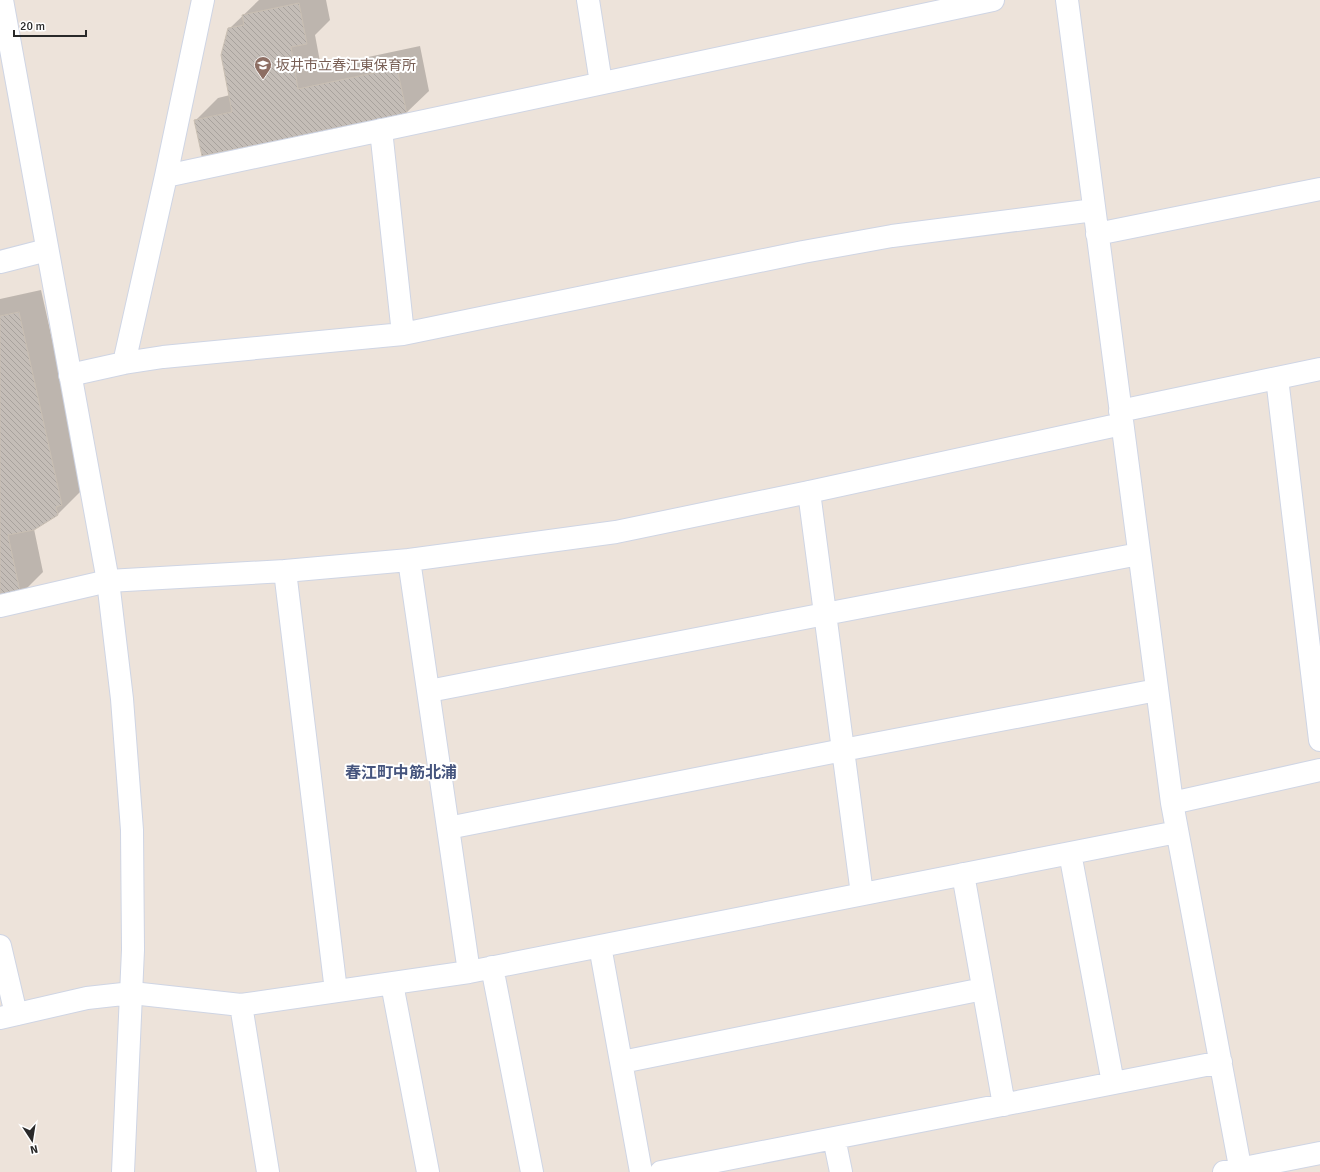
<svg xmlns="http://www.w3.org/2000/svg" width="1320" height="1172" font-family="Signika,'Noto Sans JP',sans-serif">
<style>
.shadow{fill:#0003}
.building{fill:url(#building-back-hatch);stroke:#c9bfb3}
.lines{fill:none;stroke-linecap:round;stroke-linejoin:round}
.street-casing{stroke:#cfd5e4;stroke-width:24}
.secondary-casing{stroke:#cfd5e4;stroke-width:24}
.street{stroke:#fff;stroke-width:22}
.secondary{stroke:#fff;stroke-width:22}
.labels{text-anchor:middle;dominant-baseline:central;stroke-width:4;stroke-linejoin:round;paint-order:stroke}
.education-label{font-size:14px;fill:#785e54;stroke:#fff;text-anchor:start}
.quarter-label{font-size:16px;font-weight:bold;fill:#46557e;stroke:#fff}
</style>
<defs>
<pattern id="building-back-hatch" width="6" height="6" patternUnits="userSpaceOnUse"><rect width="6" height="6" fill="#c4bdb7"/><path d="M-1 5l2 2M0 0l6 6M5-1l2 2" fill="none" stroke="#a8a29d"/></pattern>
</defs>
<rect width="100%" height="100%" fill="#ede3da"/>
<path class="shadow" d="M259,0H326L330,20L315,35L321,67L420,46L429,91L406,113L195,121L218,98L230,95L229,29Z
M41,290L84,481L79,487L81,491L58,514L34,529L43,572L20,595L0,599V299Z"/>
<path class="building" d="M299,3L307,44L291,47L298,89L397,68L407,114L202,156L194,120L232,112L221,55L228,28L244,25L242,15Z
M19,312L62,505L56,507L58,515L34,530L8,535L21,596L0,600V316Z"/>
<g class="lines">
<defs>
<path id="street" d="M588,0L601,83
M1067,0L1172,803L1241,1172
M381,130L403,334
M166,176L993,0
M1097,234L1320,189
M0,262L47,250
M124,363L166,176L203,0
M70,375L124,363L163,357L403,334L803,252L892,236L1094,210
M1277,378L1320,740
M1120,411L1320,369
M809,492L862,894
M409,560L469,972
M285,571L336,991
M0,606L108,581L285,571L409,560L616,532L809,492L1122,424
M429,691L825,614L1139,554
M1172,803L1320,770
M448,828L843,750L1157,690
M1070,853L1113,1083
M963,874L1004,1105
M0,946L16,1014
M600,946L641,1172
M492,967L532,1172
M392,984L428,1172
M132,993L241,1005L469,972L1177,832
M241,1005L268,1172
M622,1062L983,989
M834,1138L841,1172
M661,1172L1221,1062
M1224,1172L1320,1153"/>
<path id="secondary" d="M2,0L108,581L122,699L132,830L133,950L123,1172
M0,1018L87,998L132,993"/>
</defs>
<use href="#street" class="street-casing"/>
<use href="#secondary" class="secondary-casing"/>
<use href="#street" class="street"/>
<use href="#secondary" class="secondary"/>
</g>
<defs>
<symbol id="school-pin" viewBox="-11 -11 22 30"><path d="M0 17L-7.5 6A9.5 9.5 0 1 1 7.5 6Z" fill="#8d6e63" stroke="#fff"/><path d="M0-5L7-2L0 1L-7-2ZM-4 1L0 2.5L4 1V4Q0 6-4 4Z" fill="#fff"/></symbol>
</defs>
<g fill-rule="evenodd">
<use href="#school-pin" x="253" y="55" width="20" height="27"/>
</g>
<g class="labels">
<g class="education-label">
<text x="276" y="65">坂井市立春江東保育所</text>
</g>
<g class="quarter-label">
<text x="401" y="773">春江町中筋北浦</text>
</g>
</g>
<g transform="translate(32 1140) rotate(168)" stroke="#ffffff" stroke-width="3" paint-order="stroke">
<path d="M0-3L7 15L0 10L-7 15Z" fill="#292929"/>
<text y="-6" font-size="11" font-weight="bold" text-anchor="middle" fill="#292929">N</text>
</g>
<path d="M14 30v6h72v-6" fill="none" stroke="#292929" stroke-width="2"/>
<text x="20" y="30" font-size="12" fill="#292929" stroke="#ffffff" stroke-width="3" paint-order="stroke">20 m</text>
</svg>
